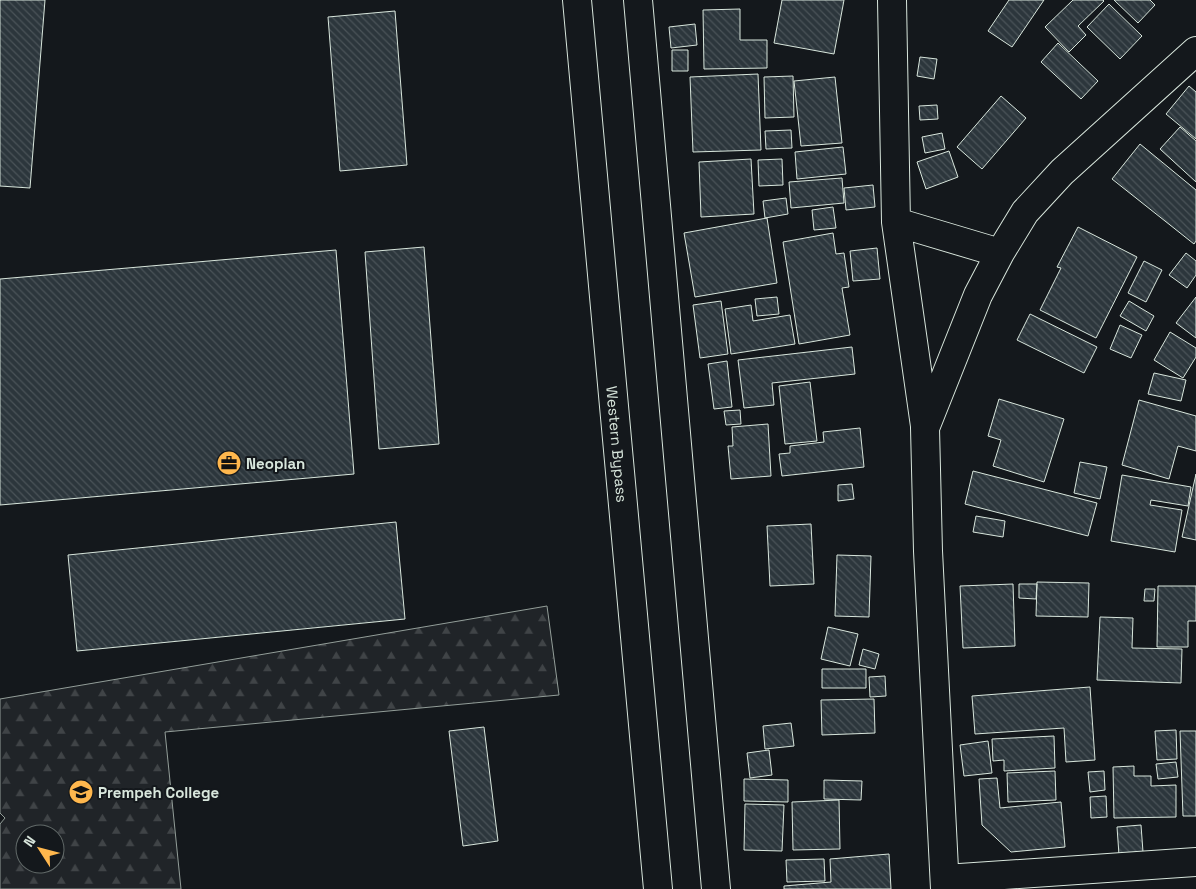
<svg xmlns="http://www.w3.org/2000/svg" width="1196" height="889" font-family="'Space Grotesk',sans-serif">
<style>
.forest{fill:url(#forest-firs);stroke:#939e99;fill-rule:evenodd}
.building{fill:url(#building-back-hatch);stroke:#d8e6dc}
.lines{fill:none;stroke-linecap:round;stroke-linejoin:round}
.minor-casing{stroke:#d8e6dc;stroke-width:30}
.trunk-casing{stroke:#d8e6dc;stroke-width:30}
.minor{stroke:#14181c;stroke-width:28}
.trunk{stroke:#14181c;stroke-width:28}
.labels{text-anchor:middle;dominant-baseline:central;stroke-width:4;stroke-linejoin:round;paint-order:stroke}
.street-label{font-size:15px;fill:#d8e6dc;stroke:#14181c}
.poi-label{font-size:15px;font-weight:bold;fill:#d8e6dc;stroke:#14181c;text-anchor:start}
</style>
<defs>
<pattern id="forest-firs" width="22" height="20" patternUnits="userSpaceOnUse" patternTransform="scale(1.25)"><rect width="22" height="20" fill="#202428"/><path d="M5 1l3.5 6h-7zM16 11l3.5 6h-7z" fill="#404447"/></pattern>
<pattern id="building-back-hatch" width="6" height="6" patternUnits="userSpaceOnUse" patternTransform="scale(1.25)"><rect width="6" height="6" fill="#2c363c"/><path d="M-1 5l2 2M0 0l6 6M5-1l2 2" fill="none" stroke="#4a5358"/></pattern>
</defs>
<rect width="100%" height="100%" fill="#14181c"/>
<path class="forest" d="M547,606L559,695L165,732L181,889H0V824L5,818L0,813V699ZM25,834H55V864H25Z"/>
<path class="building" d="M0,0H45L30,188L0,186Z
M782,0H844L834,54L774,43Z
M1009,0H1044L1012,47L988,31Z
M1073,0H1103L1104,1L1078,26L1086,35L1069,52L1045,27Z
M1114,0H1150L1155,5L1138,23Z
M1109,4L1142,36L1120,59L1087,27Z
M740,9V40H767V68L704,69L703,10Z
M395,11L407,165L340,171L328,17Z
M695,24L697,45L671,48L669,27Z
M1058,43L1098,81L1081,99L1041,62Z
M672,50H688V71H672Z
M920,57L937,59L934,79L917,76Z
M758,74L761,150L693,152L690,77Z
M793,76L794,117L765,118L764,77Z
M835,77L842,143L801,146L794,81Z
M1189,86L1196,92V139L1166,114Z
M1001,96L1026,118L982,169L957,147Z
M937,105L938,119L920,120L919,106Z
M1180,127L1196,141V182L1160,149Z
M791,130L792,148L766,149L765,131Z
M942,133L945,149L925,153L922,137Z
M1140,144L1196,190V241L1194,244L1112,179Z
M843,147L846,174L797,179L795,152Z
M949,151L958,177L926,189L917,162Z
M751,159L754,214L701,217L699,162Z
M782,159L783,185L759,186L758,160Z
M842,178L844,203L791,208L789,182Z
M873,185L875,207L846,210L844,188Z
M786,198L788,214L765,218L763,201Z
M833,207L836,228L814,230L812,210Z
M767,218L777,283L695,297L684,233Z
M1078,227L1137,257L1096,338L1040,310L1061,268L1057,267Z
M833,233L836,254L844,253L849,287L842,288L850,335L799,344L783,242Z
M424,247L439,444L379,449L365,252Z
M877,248L880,279L853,281L850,251Z
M336,250L354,474L0,505V279Z
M1186,253L1196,261V275L1187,288L1169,275Z
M1144,261L1162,270L1146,302L1128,293Z
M777,297L779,314L757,316L755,299Z
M1196,297V338L1176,323Z
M721,301L728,354L700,358L693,305Z
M1129,301L1154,316L1146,331L1120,316Z
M751,305L753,321L790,315L795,344L731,354L725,309Z
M1030,314L1097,347L1084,373L1017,340Z
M1120,325L1142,335L1131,358L1110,349Z
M1170,332L1196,348V357L1183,378L1154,360Z
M852,347L855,374L772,383L774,405L744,408L738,360Z
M727,361L732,407L714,409L708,364Z
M1154,373L1186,380L1181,401L1148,394Z
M810,382L817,441L785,444L779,386Z
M999,399L1064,419L1044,482L993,466L1001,440L988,436Z
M1139,400L1196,416V451L1178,446L1169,479L1122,465Z
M740,410L741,424L726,425L724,411Z
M768,424L771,476L731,479L728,446H733L732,427Z
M860,428L864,467L782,476L779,454L790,453V446L824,442L823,432Z
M1080,462L1107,467L1100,499L1074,493Z
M973,471L1097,503L1088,536L965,504Z
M1196,474V540L1182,537Z
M1122,475L1191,487L1188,506L1151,500L1150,505L1182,510L1175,552L1111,541Z
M852,484L854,499L838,501V485Z
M976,516L1005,521L1003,537L973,532Z
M396,522L405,619L77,651L68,555Z
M811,524L814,584L770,586L767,526Z
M837,555L871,556L869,617L835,616Z
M1037,582L1089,583L1088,617L1036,616Z
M1013,584L1015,646L963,648L960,586Z
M1019,584H1037L1036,599L1019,598Z
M1158,586H1196V621H1188V647H1157Z
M1145,589H1155L1154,601H1144Z
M1100,617L1133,618L1132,648L1182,649L1181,683L1097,680Z
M828,627L858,634L850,666L821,659Z
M863,649L879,654L875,669L859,665Z
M822,669H866V688H822Z
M885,676L886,696L870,697L869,677Z
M1090,687L1095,760L1066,762L1064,728L975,734L972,696Z
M874,699L875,733L822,735L821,700Z
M791,723L794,746L765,749L763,726Z
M484,727L498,841L463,846L449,731Z
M1176,730L1177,759L1157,760L1155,731Z
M1180,731H1196V816H1183Z
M1054,736L1055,768L1004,771V760L993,761L992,739Z
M988,741L992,773L964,776L960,745Z
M769,750L772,775L750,778L747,753Z
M1176,762L1178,777L1158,779L1156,764Z
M1134,766V776H1151V786L1176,785V817L1114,818L1113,767Z
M1055,771L1056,800L1008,802L1007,773Z
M1104,771L1105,790L1090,792L1088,772Z
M997,778L1000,808L1061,802L1065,847L1011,852L982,825L979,779Z
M744,779L788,780V802L744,801Z
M824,780L862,781L861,800L824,799Z
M1106,796L1107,817L1091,818L1090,797Z
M839,800L840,849L793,850L792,802Z
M745,804L784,805L782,851L744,850Z
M1141,825L1143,852L1119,855L1117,827Z
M889,854L891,889H784V886L831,882L830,859Z
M824,859L825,881L787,882L786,860Z"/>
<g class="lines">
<defs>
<path id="minor" d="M892,0L896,222L925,426
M896,222L1000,253
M945,879L1196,862
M945,889L928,551L925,428L978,295L1000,253L1025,212L1062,172L1196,51"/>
<g id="trunk">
<path id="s1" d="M577,0L658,889"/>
<path d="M638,0L716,889"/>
</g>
</defs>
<use href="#minor" class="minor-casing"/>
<use href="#trunk" class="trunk-casing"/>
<use href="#minor" class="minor"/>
<use href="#trunk" class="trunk"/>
</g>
<defs>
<symbol id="office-disc" viewBox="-11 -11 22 22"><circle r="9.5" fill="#ffb74d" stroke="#14181c"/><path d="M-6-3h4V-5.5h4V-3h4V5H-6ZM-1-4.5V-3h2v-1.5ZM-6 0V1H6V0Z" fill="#111"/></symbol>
<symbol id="school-disc" viewBox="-11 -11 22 22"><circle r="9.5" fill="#ffb74d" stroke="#14181c"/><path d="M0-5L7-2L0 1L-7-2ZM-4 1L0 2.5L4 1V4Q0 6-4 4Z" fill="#111"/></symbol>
</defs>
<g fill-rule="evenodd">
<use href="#office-disc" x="215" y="449" width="28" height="28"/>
<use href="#school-disc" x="67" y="778" width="28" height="28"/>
</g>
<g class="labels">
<g class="street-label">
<text stroke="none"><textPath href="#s1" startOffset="446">Western Bypass</textPath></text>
</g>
<g class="poi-label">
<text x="246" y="463">Neoplan</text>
<text x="98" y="792">Prempeh College</text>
</g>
</g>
<g transform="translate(40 849) rotate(306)"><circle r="24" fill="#14181c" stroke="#626a69"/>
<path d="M0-4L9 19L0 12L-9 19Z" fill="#ffb74d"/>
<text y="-8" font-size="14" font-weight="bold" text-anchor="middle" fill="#d8e6dc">N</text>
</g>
</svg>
